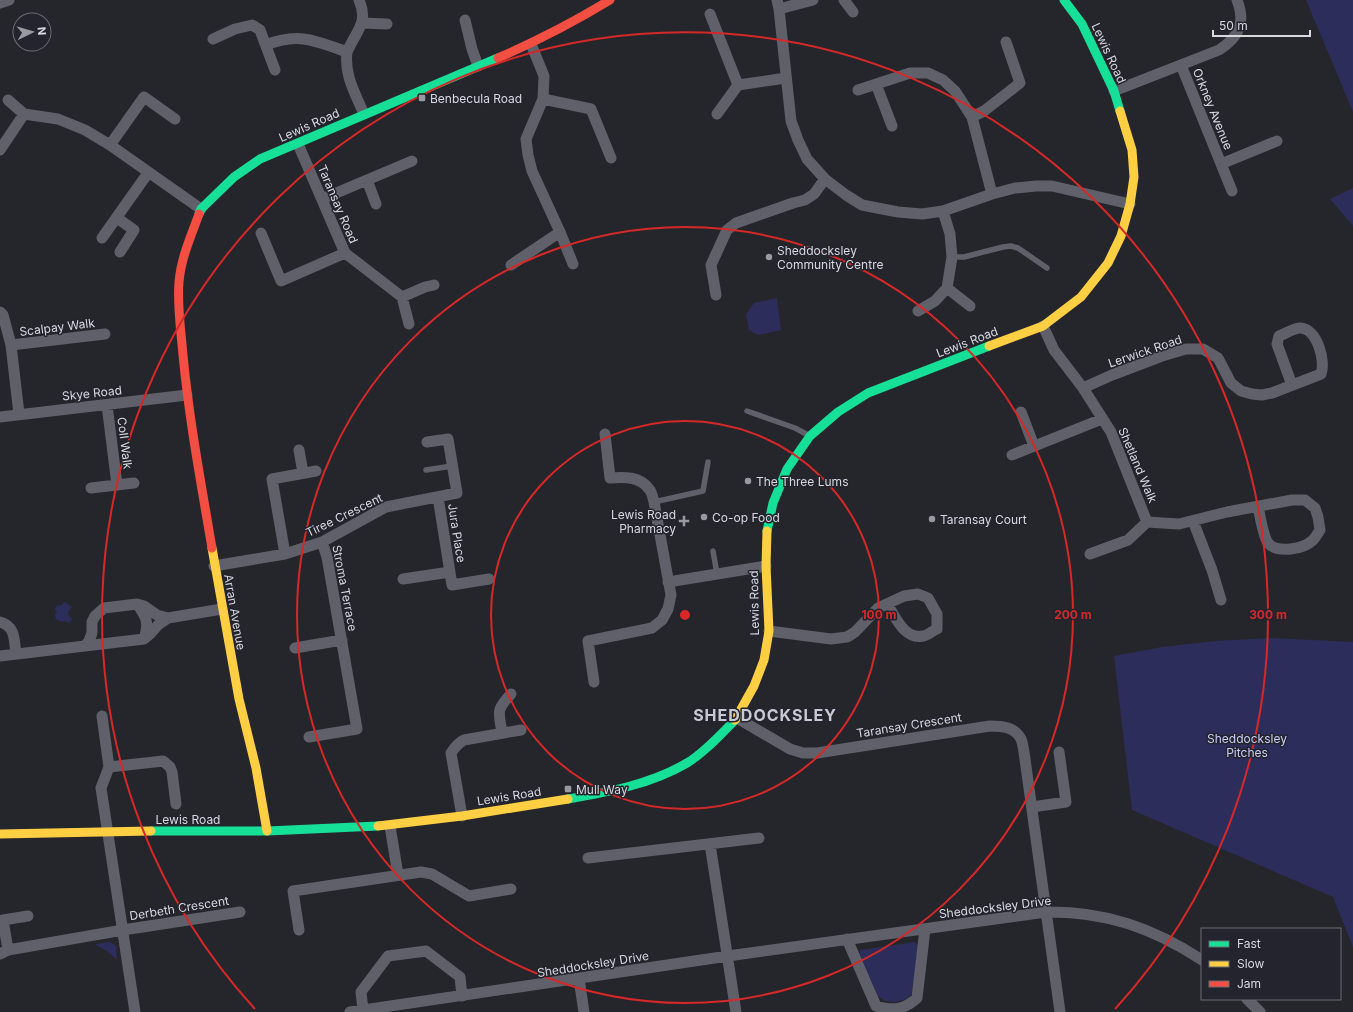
<svg xmlns="http://www.w3.org/2000/svg" width="1353" height="1012" font-family="Inter,sans-serif">
<style>
.green{fill:#2d2d5b}
.lines{fill:none;stroke-linecap:round;stroke-linejoin:round}
.lane{stroke:#5f606a;stroke-width:5.5}
.street{stroke:#5f606a;stroke-width:11}
.fast{stroke:#16e098;stroke-width:9}
.slow{stroke:#ffcf43;stroke-width:9}
.jam{stroke:#f24e42;stroke-width:9}
.ring{fill:none;stroke:#d62828;stroke-width:2}
.poi-dot{fill:#999aa0;stroke:#23242d;stroke-width:1.5}
.labels{text-anchor:middle;dominant-baseline:central;stroke-width:3;stroke-linejoin:round;paint-order:stroke}
.street-label{font-size:12px;fill:#d8d9df;stroke:#23242d}
.poi-label{font-size:12px;fill:#d8d9df;stroke:#23242d;text-anchor:start}
.park-label{font-size:12px;fill:#c9cdf7;stroke:#23242d}
.district-label{font-size:16px;font-weight:bold;letter-spacing:1px;fill:#c8c9d5;stroke:#23242d}
.centre{fill:#d62828;stroke:#23242d;stroke-width:2}
.ring-label{font-size:12px;text-anchor:middle;font-weight:bold;fill:#d62828;stroke:#23242d;stroke-width:3;stroke-linejoin:round;paint-order:stroke}
</style>
<rect width="100%" height="100%" fill="#25262b"/>
<path class="green" d="M1306,0H1353V112Z
M1353,188V226L1330,199Z
M777,298L781,330L758,335L749,330L746,314L754,303Z
M65,602L72,607L68,612L69,616L72,619L69,623L64,621L61,622L56,619L55,615L57,611L55,609L56,606L59,605L61,606Z
M1272,638L1353,642V947L1333,897L1132,810L1114,656L1162,647L1215,641Z
M110,942L116,946L117,960L107,951L96,945V944Z
M915,942L918,946L912,993L906,999L896,1002L885,1001L878,996L860,955V950Z"/>
<g class="lines">
<path class="lane" d="M952,257H964L1003,247L1011,246L1018,248L1047,268
M747,411L795,428L808,435
M426,470L452,466
M654,502L703,491L708,462
M713,551L717,574"/>
<path class="street" d="M777,0L779,9L791,121L798,140L807,159L825,179L846,195L862,205L898,212L922,214L943,211L992,194L1015,188L1036,186H1052L1130,204
M844,0L853,12
M0,3L9,0
M779,9L813,0
M710,14L738,85L786,78
M465,20L472,49L478,66
M363,23L387,24
M213,39L235,29L252,25L260,30L275,70
M531,44L544,76L543,99L526,139L528,155L532,171L560,232L573,264
M266,45C299,32 316,41 347,52C344,75 355,93 364,114
M347,52C356,31 369,23 359,0
M1181,65L1232,191
M876,84L892,126
M858,90L910,73H928L943,80L955,91L972,117L992,194
M1114,91L1219,50C1239,37 1246,23 1237,0
M543,99L591,109L611,158
M8,100L24,114
M717,114L738,85
M972,117L984,111L1020,83L1006,42
M298,144L345,253L402,297L409,324
M110,145L144,97L175,119
M0,150L24,114L58,119L85,130L110,145L201,209
M1221,164L1277,141
M367,180L376,204
M322,199L412,161
M117,218L134,230L120,252
M261,233L281,281L345,253
M102,238L148,173
M511,265L560,232
M947,288L970,306
M716,295L711,265L727,230L736,223L793,203L805,200L814,194L825,179
M402,297L425,287L434,285
M918,311L935,301L947,288L952,257L950,234L943,211
M0,312L3,315L11,345L19,414
M1043,326L1054,350L1083,388L1111,432L1147,522L1179,524L1227,512L1292,500H1305L1315,508L1318,517L1320,530C1318,533 1316,537 1313,540C1304,549 1277,554 1268,543C1263,536 1260,515 1258,507
M11,345L105,334
M1083,388L1112,375L1162,356L1186,349H1203L1218,358L1231,383L1241,391L1252,394L1262,395L1272,393L1321,374C1326,361 1317,328 1300,328C1294,328 1285,334 1279,336L1277,344L1292,385
M107,405L117,485
M1021,412L1034,446
M0,417L187,395
M299,450L303,473
M1012,455L1102,419
M91,488L134,483
M438,497L452,585L489,579
M1193,521L1212,570L1221,600
M285,554L272,479L316,471
M1090,554L1128,540L1147,522
M214,566L285,554L322,542L386,507L457,493L448,439L427,442
M403,579L450,572
M668,582L766,566
M138,605C147,618 149,623 144,639
M0,622C16,626 14,641 16,654
M769,631L831,639L847,637L855,632L878,608L904,596L918,594L928,598L937,614V629C932,631 927,636 923,636C904,640 895,616 887,604
M85,646L89,641L92,633V622L95,616L104,608L137,604L144,606L157,615L168,618
M295,648L342,640
M0,656L144,639L151,633L158,625L168,618L222,609
M594,682L588,641L652,628L662,620L668,609L671,595L654,502C653,498 652,492 649,489C640,476 624,477 610,478L605,434
M102,716L109,767
M737,718L790,749L803,753H817L990,726C1002,726 1015,727 1021,739C1023,743 1023,748 1024,752L1060,1012
M502,733C499,712 495,711 511,694
M309,737L357,729L327,557L322,542
M1032,807L1066,802L1059,752
M462,816L451,753C455,747 458,743 464,740L521,730
M390,826L398,875
M710,844L736,1012
M588,858L759,838
M299,930L293,891L421,872L432,874L469,896L511,889
M847,939L876,1006C893,1011 904,1010 917,998L925,929
M8,950L3,920L28,916
M0,954L8,950L123,930L240,912
M579,979L584,1012
M1247,999L1260,1012
M363,1010L361,992L388,956L426,951L460,977L462,996
M135,1012L101,788L109,767L163,761L170,767L172,772L176,804
M350,1012L728,956L1046,912C1105,911 1153,928 1202,960"/>
<path class="fast" d="M1064,0L1082,24L1114,91L1120,111
M199,214L201,209L234,177L260,159L498,58
M767,531L773,503L787,469L810,436L838,412L868,393L989,346
M568,799C609,792 651,784 687,763C705,752 720,735 735,720
M151,831H267L378,826"/>
<path class="slow" d="M989,346L1043,326L1081,297L1108,263L1121,236L1130,204L1134,177L1132,150L1120,111
M212,548L239,699L256,768L267,831
M735,720L754,686L764,660L769,631L766,566L767,531
M378,826L462,816L568,799
M0,834L151,831"/>
<path class="jam" d="M498,58C537,41 574,22 610,0
M199,214C191,236 181,258 179,282C177,306 181,331 183,355C189,419 201,483 212,548"/>
</g>
<g class="ring">
<circle cx="685" cy="615" r="194"/>
<circle cx="685" cy="615" r="388"/>
<path d="M255 1009A583 583 0 1 1 1115 1009"/>
</g>
<g class="poi-dot">
<rect x="418" y="94" width="8" height="8" rx="2"/>
<circle cx="769" cy="257" r="4"/>
<circle cx="748" cy="481" r="4"/>
<circle cx="704" cy="517" r="4"/>
<circle cx="932" cy="519" r="4"/>
<path d="M682 515h4v4h4v4h-4v4h-4v-4h-4v-4h4z"/>
<rect x="564" y="785" width="8" height="8" rx="2"/>
</g>
<g class="labels">
<g class="street-label">
<text transform="translate(1109 53) rotate(65)">Lewis Road</text>
<text transform="translate(1213 109) rotate(68)">Orkney Avenue</text>
<text transform="translate(309 125) rotate(-24)">Lewis Road</text>
<text transform="translate(338 204) rotate(67)">Taransay Road</text>
<text transform="translate(57 327) rotate(-7)">Scalpay Walk</text>
<text transform="translate(967 342) rotate(-21)">Lewis Road</text>
<text transform="translate(1145 351) rotate(-19)">Lerwick Road</text>
<text transform="translate(92 393) rotate(-6)">Skye Road</text>
<text transform="translate(125 443) rotate(83)">Coll Walk</text>
<text transform="translate(1138 465) rotate(67)">Shetland Walk</text>
<text transform="translate(344 515) rotate(-26)">Tiree Crescent</text>
<text transform="translate(457 533) rotate(81)">Jura Place</text>
<text transform="translate(345 588) rotate(79)">Stroma Terrace</text>
<text transform="translate(754 603) rotate(-91)">Lewis Road</text>
<text transform="translate(235 612) rotate(80)">Arran Avenue</text>
<text transform="translate(909 725) rotate(-9)">Taransay Crescent</text>
<text transform="translate(509 796) rotate(-9)">Lewis Road</text>
<text x="188" y="819">Lewis Road</text>
<text transform="translate(995 907) rotate(-7)">Sheddocksley Drive</text>
<text transform="translate(179 908) rotate(-9)">Derbeth Crescent</text>
<text transform="translate(593 964) rotate(-9)">Sheddocksley Drive</text>
</g>
<g class="poi-label">
<text x="430" y="98">Benbecula Road</text>
<text x="777" y="250">Sheddocksley<tspan x="777" dy="14">Community Centre</tspan></text>
<text x="756" y="481">The Three Lums</text>
<text x="676" y="514" text-anchor="end">Lewis Road<tspan x="676" dy="14">Pharmacy</tspan></text>
<text x="712" y="517">Co-op Food</text>
<text x="940" y="519">Taransay Court</text>
<text x="576" y="789">Mull Way</text>
</g>
<g class="park-label">
<text x="1247" y="738">Sheddocksley<tspan x="1247" dy="14">Pitches</tspan></text>
</g>
<g class="district-label">
<text x="765" y="715">SHEDDOCKSLEY</text>
</g>
</g>
<circle cx="685" cy="615" r="6" class="centre"/>
<g class="ring-label">
<text x="879" y="619">100 m</text>
<text x="1073" y="619">200 m</text>
<text x="1268" y="619">300 m</text>
</g>
<rect x="1201" y="928" width="140" height="72" fill="#23242d" stroke="#6b6c74"/>
<rect x="1209" y="941" width="20" height="6" fill="#16e098" stroke="#6b6c74"/>
<text x="1237" y="948" font-size="12" fill="#d8d9df">Fast</text>
<rect x="1209" y="961" width="20" height="6" fill="#ffcf43" stroke="#6b6c74"/>
<text x="1237" y="968" font-size="12" fill="#d8d9df">Slow</text>
<rect x="1209" y="981" width="20" height="6" fill="#f24e42" stroke="#6b6c74"/>
<text x="1237" y="988" font-size="12" fill="#d8d9df">Jam</text>
<g transform="translate(32 32) rotate(85)"><circle r="19" fill="#23242d" stroke="#6b6c74"/>
<path d="M0-3L7 15L0 10L-7 15Z" fill="#999aa0"/>
<text y="-6" font-size="11" font-weight="bold" text-anchor="middle" fill="#d8d9df">N</text>
</g>
<path d="M1213 30v6h97v-6" fill="none" stroke="#d8d9df" stroke-width="2"/>
<text x="1219" y="30" font-size="12" fill="#d8d9df" stroke="#23242d" stroke-width="3" paint-order="stroke">50 m</text>
</svg>
